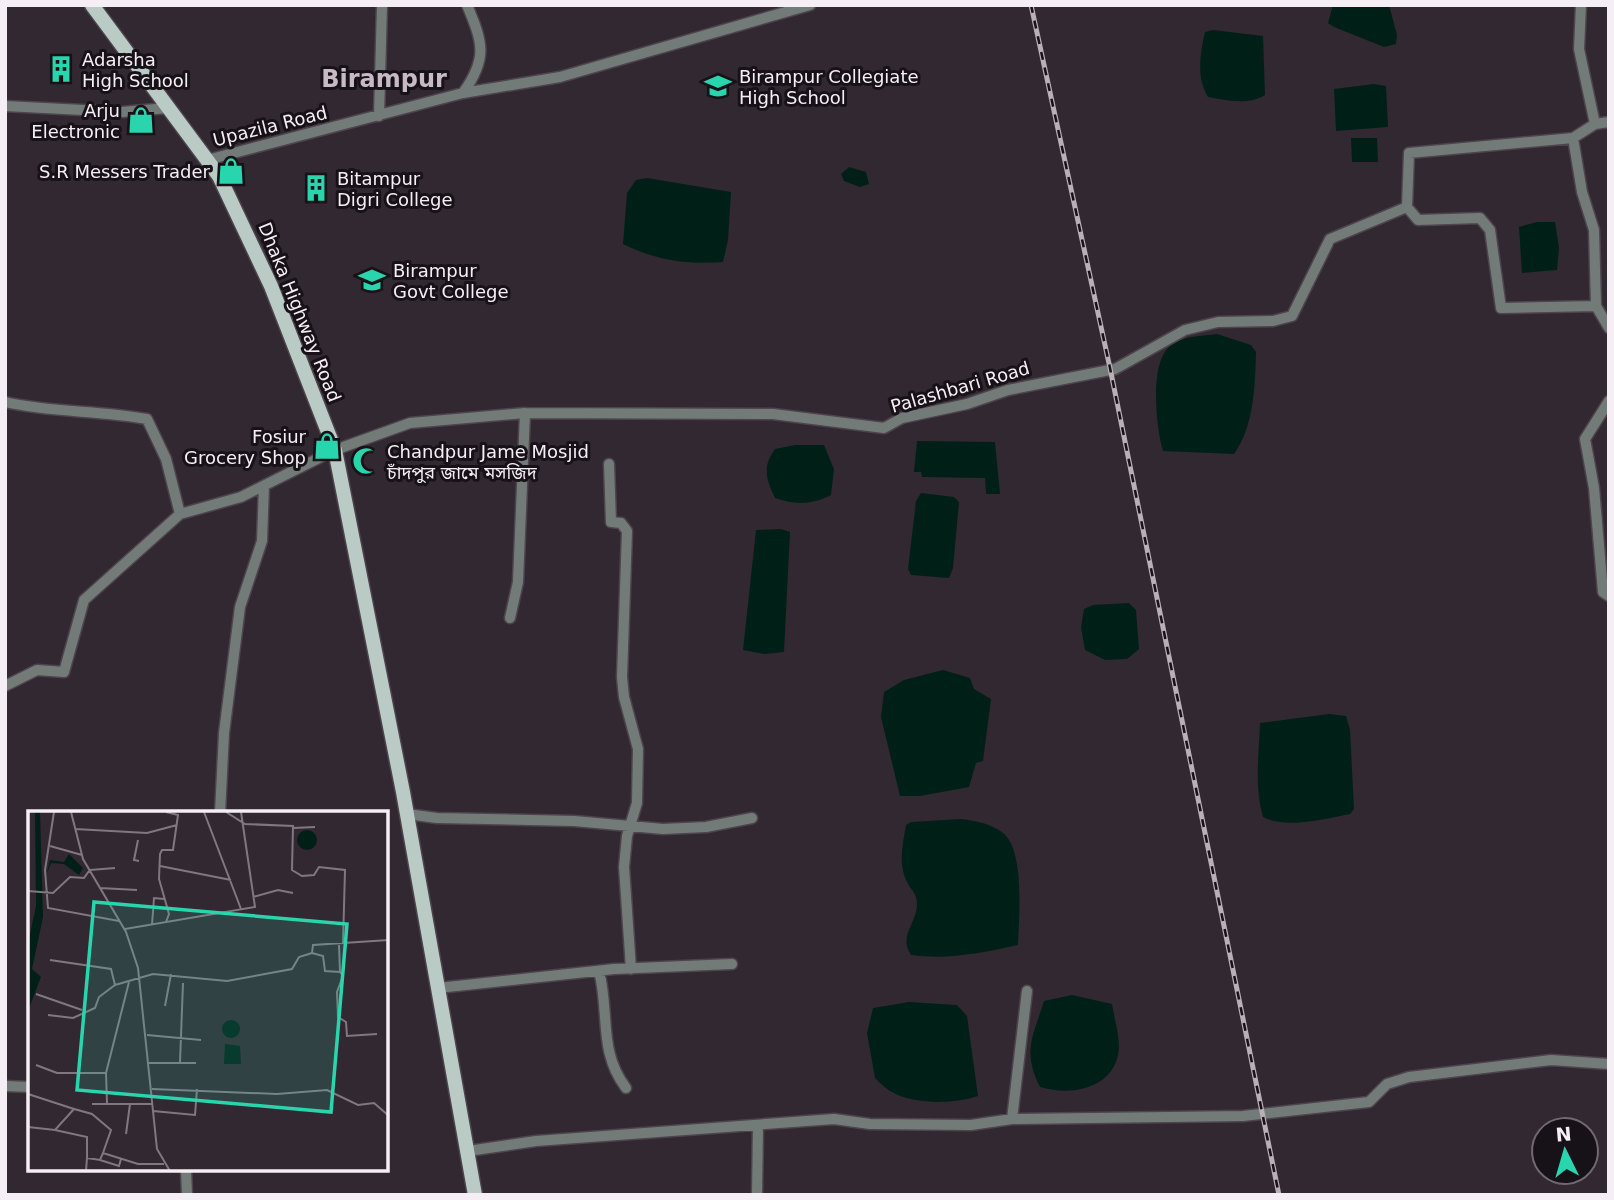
<svg xmlns="http://www.w3.org/2000/svg" width="1614" height="1200" font-family="'DejaVu Sans','Noto Sans Bengali',sans-serif">
<style>
.water{fill:#002017}
.lines{fill:none;stroke-linecap:round;stroke-linejoin:round}
.minor-casing{stroke:#4d444c;stroke-width:13}
.major-casing{stroke:#4d444c;stroke-width:17}
.minor{stroke:#737b78;stroke-width:10}
.major{stroke:#bacac5;stroke-width:14}
.rail-casing{stroke:#b8afb7;stroke-width:5}
.rail{stroke:#171217;stroke-width:2.5;stroke-dasharray:8;stroke-linecap:butt}
.labels{text-anchor:middle;dominant-baseline:central;stroke-width:6;stroke-linejoin:round;paint-order:stroke}
.poi-label{font-size:18px;fill:#f6eef5;stroke:#171217;text-anchor:start}
.street-label{font-size:18px;fill:#f6eef5;stroke:#171217}
.district-label{font-size:24px;font-weight:bold;fill:#c7b9c5;stroke:#171217}
.inset-road{fill:none;stroke:#80777f;stroke-width:2}
.view{fill:#29d5ac;fill-opacity:0.15;stroke:#29d5ac;stroke-width:3.5}
.inset-edge{fill:none;stroke:#f6eef5;stroke-width:3.5}
</style>
<rect width="100%" height="100%" fill="#322831"/>
<path class="water" d="M1333,5H1389L1397,35L1396,44L1384,47L1334,27L1328,23Z
M1213,30L1263,36L1265,95C1248,106 1226,100 1208,97C1196,77 1200,54 1205,32Z
M1374,84L1386,86L1388,127L1336,131L1334,89Z
M1351,138H1377L1378,162H1352Z
M849,167L866,172L869,184L860,187L844,181L841,174Z
M647,178L731,192L728,240L723,262C688,265 654,260 623,244L627,193L636,180Z
M1537,222H1555L1559,248L1557,270L1522,273L1519,227Z
M1217,334L1251,345L1256,352C1255,386 1254,427 1234,454L1163,451C1156,428 1149,363 1170,346C1182,336 1202,336 1217,334Z
M917,441L995,442L1000,494H986L985,478L922,477L921,472H914Z
M795,445H824L834,469L831,495C812,505 795,505 775,498C766,479 762,467 775,449Z
M921,493L954,497L959,502L953,568L949,578L911,575L908,569L916,501Z
M781,529L790,532L784,652L764,654L743,650L756,530Z
M1129,603L1136,610L1139,649L1127,659L1105,660L1085,650L1081,627L1084,609L1093,605Z
M943,670L970,678L974,689L991,699L983,761L976,763L969,787L920,796H900L881,717L884,692L904,680Z
M1329,714L1346,716L1350,730L1354,809L1350,814C1326,819 1285,829 1263,817C1254,786 1259,755 1260,723Z
M961,819C976,821 990,823 1003,833C1025,850 1019,918 1018,945C980,953 949,960 911,955C898,935 917,924 917,904C917,893 910,889 906,880C898,862 903,843 906,825L911,822Z
M1072,995L1112,1004C1114,1017 1119,1033 1119,1047C1117,1088 1072,1097 1040,1087C1022,1051 1033,1037 1044,1001Z
M909,1002L957,1005L967,1016L978,1096C955,1104 914,1105 892,1092C886,1089 880,1083 875,1078L867,1033L873,1008Z"/>
<g class="lines">
<defs>
<path id="minor" d="M1581,5L1579,49L1595,124
M463,93C488,58 483,43 467,5
M5,106L122,112L167,108
M379,116L382,5
M1609,122L1595,124L1573,138L1409,153L1407,207L1418,220L1480,218L1490,230L1501,308L1596,306L1609,328
M1573,138L1582,192L1594,230L1596,306
M207,160L463,93L560,77L810,5
M1609,401L1585,439L1594,488L1603,592L1609,596
M5,402C52,413 100,410 147,419L166,459L180,514
M609,464L611,522L621,523L627,531L622,677L624,697L638,749L637,803L627,836L624,867L631,969
M510,618L518,582L525,413
M5,686L37,670L64,672L84,600L180,514L241,497L335,450L410,423L525,413L773,414L884,428L902,418L967,404L1008,390L1115,369L1185,330L1218,322L1273,321L1292,316L1330,239L1407,207
M220,813L224,733L240,607L262,541L264,486
M407,814L437,818L574,821L663,829L706,827L752,818
M599,971C610,1014 598,1051 626,1088
M438,988L614,969L732,964
M5,1086L30,1087
M1012,1119L1027,991
M468,1151L536,1141L834,1119L870,1124L971,1125L1012,1119L1243,1116L1369,1102L1387,1084L1409,1077L1551,1060L1609,1064
M186,1170L187,1195
M757,1195L758,1125"/>
<path id="major" d="M92,5L219,176L271,286L335,450L403,792L475,1195"/>
</defs>
<use href="#minor" class="minor-casing"/>
<use href="#major" class="major-casing"/>
<use href="#minor" class="minor"/>
<use href="#major" class="major"/>
<defs>
<path id="rail" d="M1031,5L1110,368L1279,1195"/>
</defs>
<use href="#rail" class="rail-casing"/>
<use href="#rail" class="rail"/>
</g>
<defs>
<symbol id="building-bare" viewBox="-9 -9 18 18"><path d="M-4-6H4V6H1V3H-1V6H-4ZM-2.5-4.3h1.7v1.8h-1.7ZM.8-4.3h1.7v1.8H.8ZM-2.5-1h1.7V.8h-1.7ZM.8-1h1.7V.8H.8Z" fill="#29d5ac" stroke="#171217" stroke-width="2.5" paint-order="stroke"/></symbol>
<symbol id="school-bare" viewBox="-9 -9 18 18"><path d="M0-5L7-2L0 1L-7-2ZM-4 1L0 2.5L4 1V4Q0 6-4 4Z" fill="#29d5ac" stroke="#171217" stroke-width="2.5" paint-order="stroke"/></symbol>
<symbol id="shop-bare" viewBox="-9 -9 18 18"><path d="M-5-2.5h2.3a2.7 3.5 0 0 1 5.4 0H5L5.5 6h-11ZM-1.5-2.5h3a1.5 2.3 0 0 0-3 0Z" fill="#29d5ac" stroke="#171217" stroke-width="2.5" paint-order="stroke"/></symbol>
<symbol id="university-bare" viewBox="-9 -9 18 18"><path d="M0-5L7-2L0 1L-7-2ZM-4 1L0 2.5L4 1V4Q0 6-4 4Z" fill="#29d5ac" stroke="#171217" stroke-width="2.5" paint-order="stroke"/></symbol>
<symbol id="mosque-bare" viewBox="-9 -9 18 18"><path d="M3.5-4.9A6 6 0 1 0 3.5 4.9A5 5 0 1 1 3.5-4.9Z" fill="#29d5ac" stroke="#171217" stroke-width="2.5" paint-order="stroke"/></symbol>
</defs>
<g fill-rule="evenodd">
<use href="#building-bare" x="42" y="50" width="38" height="38"/>
<use href="#school-bare" x="699" y="67" width="38" height="38"/>
<use href="#shop-bare" x="122" y="101" width="38" height="38"/>
<use href="#shop-bare" x="212" y="152" width="38" height="38"/>
<use href="#building-bare" x="297" y="169" width="38" height="38"/>
<use href="#university-bare" x="353" y="261" width="38" height="38"/>
<use href="#shop-bare" x="308" y="427" width="38" height="38"/>
<use href="#mosque-bare" x="347" y="442" width="38" height="38"/>
</g>
<g class="labels">
<g class="poi-label">
<text x="82" y="59">Adarsha<tspan x="82" dy="21">High School</tspan></text>
<text x="739" y="76">Birampur Collegiate<tspan x="739" dy="21">High School</tspan></text>
<text x="120" y="110" text-anchor="end">Arju<tspan x="120" dy="21">Electronic</tspan></text>
<text x="210" y="171" text-anchor="end">S.R Messers Trader</text>
<text x="337" y="178">Bitampur<tspan x="337" dy="21">Digri College</tspan></text>
<text x="393" y="270">Birampur<tspan x="393" dy="21">Govt College</tspan></text>
<text x="306" y="436" text-anchor="end">Fosiur<tspan x="306" dy="21">Grocery Shop</tspan></text>
<text x="387" y="451">Chandpur Jame Mosjid<tspan x="387" dy="21">চাঁদপুর জামে মসজিদ</tspan></text>
</g>
<g class="street-label">
<text transform="translate(270 126) rotate(-14)">Upazila Road</text>
<text transform="translate(300 312) rotate(68)">Dhaka Highway Road</text>
<text transform="translate(960 387) rotate(-16)">Palashbari Road</text>
</g>
<g class="district-label">
<text x="384" y="79">Birampur</text>
</g>
</g>
<g transform="translate(28 811)">
<rect width="360" height="360" fill="#322831"/>
<path d="M7,1H12L15,106L4,158L13,166L0,200V133L8,95ZM269 29a10 10 0 1 1 20 0a10 10 0 1 1-20 0ZM41,43L55,57L51,64L36,53L23,52L19,62L22,49L36,51ZM194 218a9 9 0 1 1 18 0a9 9 0 1 1-18 0ZM197,233L212,235L213,253H196Z" fill="#002017"/>
<path class="inset-road" d="M26,1L17,59L20,97L91,110M43,1L55,48L98,121L110,157L129,338L142,360M138,1L150,4L145,39H134L132,43L131,68L141,103L138,111M176,1L213,98M198,1L217,13L265,15L264,59L274,65L286,64L291,56L317,59L315,132M265,17L287,16M47,18L119,22L149,14M110,29L106,49L111,50M22,35L54,44M132,55L203,69M62,59L87,57M72,77L109,79M0,80L25,82L42,66L56,67L61,60M225,86L250,79L265,82M124,114L126,87L136,88M97,118L227,96L213,1M311,134L312,161M284,142L295,145L297,160L312,161L315,165L309,181L310,206L318,211L319,225L349,223M284,142L285,134L361,129M22,149L83,158L87,174M8,183L54,199M137,195L143,163M20,204L45,207L67,197L71,186L87,174L125,163L199,170L264,158L271,146L284,142M119,224L173,229M152,251L155,172M121,252H168M8,254L29,262H78L79,292M78,262L101,171M124,278L249,283L299,279L330,294L346,292L361,305M0,283L46,298M64,293H124M125,300L167,304L169,278M0,316L27,319L46,298L64,303L83,319L75,342M27,319L59,326V347M98,323L102,293M72,349L91,355L93,348M58,360L59,347L72,349L75,342L110,353H136"/>
<path class="view" d="M66,91L319,113L303,301L49,279Z"/>
<rect width="360" height="360" class="inset-edge"/>
</g>
<rect width="1614" height="1200" fill="none" stroke="#f6eef5" stroke-width="14"/>
<g transform="translate(1565 1151) rotate(355)"><circle r="33" fill="#171217" stroke="#706a70" stroke-width="2"/>
<path d="M0-5L12 26L0 18L-12 26Z" fill="#29d5ac"/>
<text y="-10" font-size="19" font-weight="bold" text-anchor="middle" fill="#f6eef5">N</text>
</g>
</svg>
